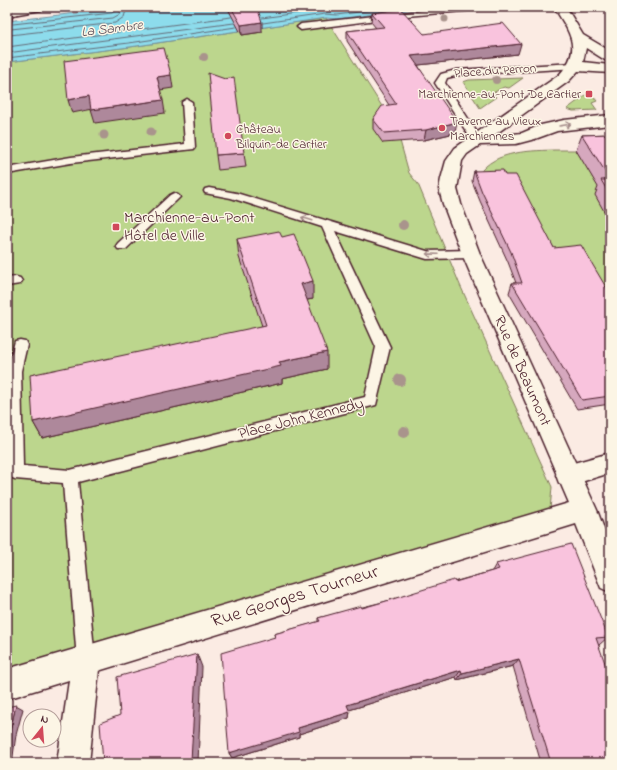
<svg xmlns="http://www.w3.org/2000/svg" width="617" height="770" font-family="'Indie Flower',sans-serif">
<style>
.green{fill:#bcd68d;stroke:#837a5c}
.water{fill:#8ddcec;stroke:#72909f}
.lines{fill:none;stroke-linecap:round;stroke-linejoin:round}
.shore{stroke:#656b78;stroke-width:1}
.lane-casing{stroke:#4a1f2b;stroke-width:3}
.street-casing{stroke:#4a1f2b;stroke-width:3}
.secondary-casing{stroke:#4a1f2b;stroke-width:3}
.lane{fill:#fcf5e5;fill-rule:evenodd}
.street{fill:#fcf5e5;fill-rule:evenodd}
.secondary{fill:#fcf5e5;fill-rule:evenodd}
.tree{fill:#a9948c}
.wall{fill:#d6a8be;stroke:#4a1f2b}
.shaded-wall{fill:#ae889b;stroke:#4a1f2b}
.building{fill:#f9c3dd;stroke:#4a1f2b}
.oneway{stroke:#a38a88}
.poi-dot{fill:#d1495b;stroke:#fcf5e5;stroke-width:1.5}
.labels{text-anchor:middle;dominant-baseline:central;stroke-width:3;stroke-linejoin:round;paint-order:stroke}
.far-street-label{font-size:13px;fill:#4a1f2b;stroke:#fcf5e5}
.far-poi-label{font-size:13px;fill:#4a1f2b;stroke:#fcf5e5;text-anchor:start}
.far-water-label{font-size:14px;font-style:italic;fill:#5b4e5b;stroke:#fcf5e5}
.poi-label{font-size:16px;fill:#4a1f2b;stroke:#fcf5e5;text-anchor:start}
.street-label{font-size:16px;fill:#4a1f2b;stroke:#fcf5e5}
.near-street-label{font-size:19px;fill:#4a1f2b;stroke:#fcf5e5}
</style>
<rect width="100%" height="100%" fill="#fbebe3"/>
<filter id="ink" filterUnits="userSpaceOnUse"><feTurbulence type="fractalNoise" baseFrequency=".025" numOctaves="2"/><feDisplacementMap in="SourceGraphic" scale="8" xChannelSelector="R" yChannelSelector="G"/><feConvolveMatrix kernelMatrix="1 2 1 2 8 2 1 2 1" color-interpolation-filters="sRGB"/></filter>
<g filter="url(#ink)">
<path class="green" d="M326,18L397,130L409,173L418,184L460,285L552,487L550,510L7,684V62L130,47Z
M523,78L509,88L504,87L491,94L496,97L480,108L463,82L469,80Z
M587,94L592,95L597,101L592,103L597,110L573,111L567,109Z
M554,150H576L604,196H597L610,222V314L550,257L475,180C490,151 525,151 554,150Z"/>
<path class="water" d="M130,7H429L337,19L326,18L130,47L7,62V21Z"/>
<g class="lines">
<path class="shore" d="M262,18L325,9L337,10L360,7
M263,23L325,14L337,15L396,7
M13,24L112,13L115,11L116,7
M11,29L113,18L120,14L121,7
M10,35L115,23L124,17L127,7
M7,47L231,17
M7,53L234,23
M7,58L129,43L236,27"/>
<defs>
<path id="lane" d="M458,7H489L485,9L407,16L301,30L297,27L301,24Z
M574,63L577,64L579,66L577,68L459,75L447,78L445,83L482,140L477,143L473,142L435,83L441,74L456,70Z
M187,99L192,102L195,147L194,149L71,163L7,174V168L71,157L185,144L182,102Z
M209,188L236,193L427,251L471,250L475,251L477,254L475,257L471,258L427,259L335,231L390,347L376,405L78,482L95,660L92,666L86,669L80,666L77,660L63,483L15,479L10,477L7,472V371L15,341L20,340L25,341L27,345L21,371L23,466L70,470L365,397L376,347L322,227L231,198L205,193L204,191L205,189Z
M174,193L178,195L180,197L178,199L126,249H118L116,246L118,243L170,195Z
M16,277L20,278L22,281L20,284L7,286V278Z"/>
<path id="street" d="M14,7H42L41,10L7,16V8Z
M610,453V473L568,486L559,483L556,475L559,467Z
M86,646L96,650L100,660L89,763H57L72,660L76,650Z"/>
<path id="secondary" d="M554,7H566L583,35L610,51V61L605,60L586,48L583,62L610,65V73L578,71L569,81L493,136L522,133L541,125L564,120L610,115V125L557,131L535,139L516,144L480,145L467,154L462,161L457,189L461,204L480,254L597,510L610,545V592L601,588L576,524L7,699V669L569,503L462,254L443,204L439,189L441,179L446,161L455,148L559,75C583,49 570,33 554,7Z"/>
</defs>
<use href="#lane" class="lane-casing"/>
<use href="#street" class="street-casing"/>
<use href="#secondary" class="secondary-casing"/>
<use href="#lane" class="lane"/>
<use href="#street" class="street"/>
<use href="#secondary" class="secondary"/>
</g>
<g class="tree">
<circle cx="445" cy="19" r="3.5"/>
<circle cx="204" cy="57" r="4"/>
<circle cx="496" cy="80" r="4"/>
<circle cx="151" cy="132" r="4.5"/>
<circle cx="104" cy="135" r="4.5"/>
<circle cx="403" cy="225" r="5"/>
<circle cx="400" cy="380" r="6"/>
<circle cx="404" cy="432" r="6"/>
</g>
<path class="wall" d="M227,7H257L262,32L242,35Z
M372,13L424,34L518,54L418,65L455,133L424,140L383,143L373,129V119L389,105L347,41V31L376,28L371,22Z
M610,134V222L595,195L598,187L576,150L582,135Z
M244,153L246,167L218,170L216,155Z
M474,171L505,175L554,248L610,294V404L577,409L509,293L512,283H516L508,262L480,201L472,181Z
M237,239L313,299L307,300L327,369L282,379V383L42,438L33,422L262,326L239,257Z
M496,564L608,637L599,645L610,763H541L513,666L457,680L456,677L349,710V718L299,734V737L232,758L229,753L275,638L274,634L318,622V618L383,602L492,571Z"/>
<path class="shaded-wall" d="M163,7H185L163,9Z
M11,8L13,16L7,43V23Z
M262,22V32L242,35L241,25Z
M521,44L518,54L410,66L411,56Z
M171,75L173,88L160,90L157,77Z
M89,96L93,109L72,113L68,100Z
M163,100L165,113L95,123L91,110Z
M457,122L455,133L424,140L426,130Z
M313,281V299L301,301V284Z
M327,352V369L282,379V383L42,438L33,422L279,362Z
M197,654L202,667L198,763H184Z
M519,659L513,666L457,680L462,673Z
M461,670L456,677L346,711L347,705Z
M16,705L23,709L16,735L12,763H7V745L10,731Z
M350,712L349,718L299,734V737L232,758L229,753L298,728Z"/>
<path class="building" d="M231,7H257L262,22L241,25Z
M11,8L7,23V9Z
M401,9L424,34L503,23L521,44L411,56L457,122L426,130L384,133L373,119L382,106L396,104L347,31L384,27L372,13Z
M164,48L171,75L157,77L163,100L91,110L89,96L68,100L64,61Z
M208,73L225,79L234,77L244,153L216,155Z
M610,134V179L582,135Z
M503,170L505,175H516L554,248L581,245L610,294V396L582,400L512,283H522L511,252L482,192L474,171Z
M601,180H610V195Z
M279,231L282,237L294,234L313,281L301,284L327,352L279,362L281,366L33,422L30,375L266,325L237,239Z
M571,544L608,637L596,638L610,677V763H551L519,659L462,673L461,670L347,705L350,712L298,728L299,732L229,753L221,653L275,637L274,634L320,621L318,618L361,606L362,608L383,602L454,580L455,582L499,569L496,564Z
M197,654L191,761L184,763H103L100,723L120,715L117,677Z
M16,705L10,731L7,745V707Z"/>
<defs><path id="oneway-shaft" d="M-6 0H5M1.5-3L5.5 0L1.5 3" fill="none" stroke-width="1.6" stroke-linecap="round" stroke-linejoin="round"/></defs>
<g class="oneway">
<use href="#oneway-shaft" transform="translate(565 125) rotate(-9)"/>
<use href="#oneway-shaft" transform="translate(307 219) rotate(-163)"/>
<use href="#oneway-shaft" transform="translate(432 254) rotate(-178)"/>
</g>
</g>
<g class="poi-dot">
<rect x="585" y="90" width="8" height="8" rx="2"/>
<circle cx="442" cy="128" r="4"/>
<circle cx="228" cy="136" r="4"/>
<rect x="112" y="223" width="8" height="8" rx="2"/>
</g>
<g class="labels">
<g class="far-street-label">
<text transform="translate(495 71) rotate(-4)">Place du Perron</text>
</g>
<g class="far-poi-label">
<text x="581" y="94" text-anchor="end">Marchienne-au-Pont De Cartier</text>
<text x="450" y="121">Taverne au Vieux<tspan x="450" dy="15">Marchiennes</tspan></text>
<text x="236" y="129">Château<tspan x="236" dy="15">Bilquin-de Cartier</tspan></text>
</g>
<g class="far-water-label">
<text transform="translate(112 29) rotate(-7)">La Sambre</text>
</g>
<g class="poi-label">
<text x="124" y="218">Marchienne-au-Pont<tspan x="124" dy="18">Hôtel de Ville</tspan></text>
</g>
<g class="street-label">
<text transform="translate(522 371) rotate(66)">Rue de Beaumont</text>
<text transform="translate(301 419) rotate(-14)">Place John Kennedy</text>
</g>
<g class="near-street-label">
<text transform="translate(295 597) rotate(-17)">Rue Georges Tourneur</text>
</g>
</g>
<rect width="617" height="770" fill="none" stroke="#fcf5e5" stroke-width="24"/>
<rect x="12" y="12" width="593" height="746" fill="none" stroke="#4a1f2b" stroke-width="1.5" filter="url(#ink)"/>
<g transform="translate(42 728) rotate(17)"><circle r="19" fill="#fcf5e5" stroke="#b59f9b"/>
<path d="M0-3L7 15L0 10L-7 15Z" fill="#d1495b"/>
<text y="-6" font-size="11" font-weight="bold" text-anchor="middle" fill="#4a1f2b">N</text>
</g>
</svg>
